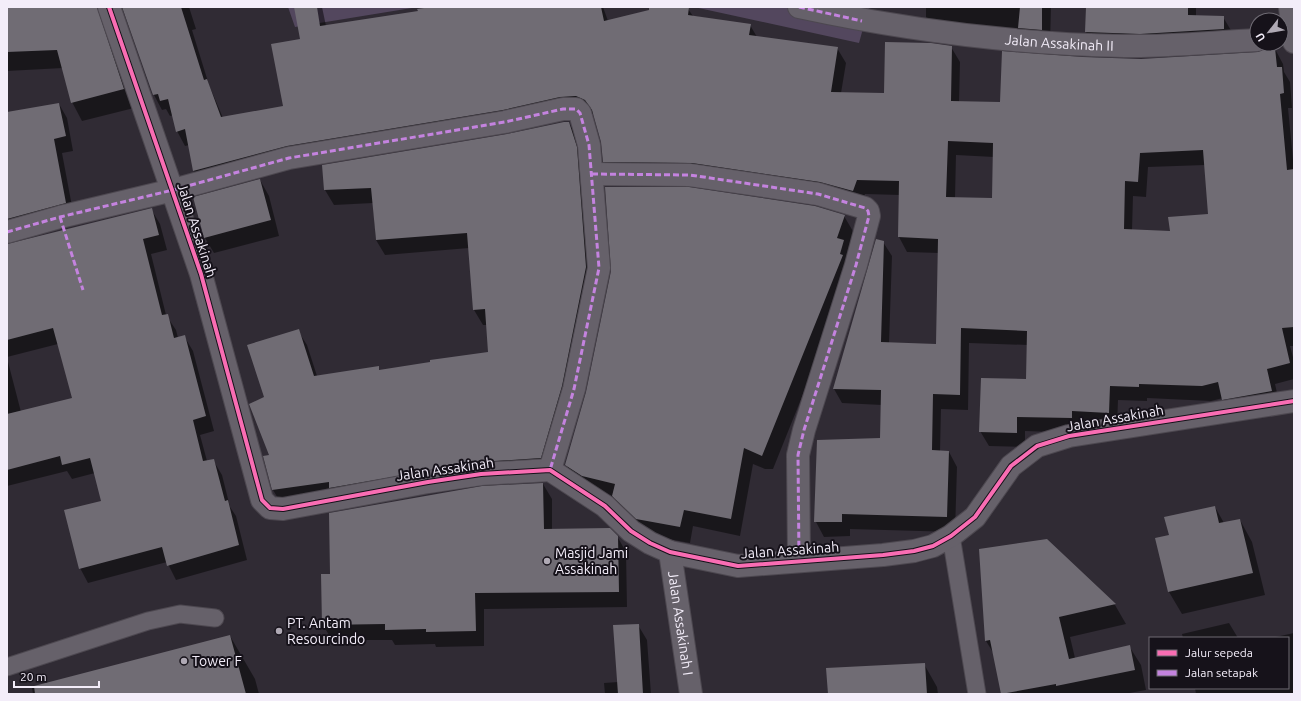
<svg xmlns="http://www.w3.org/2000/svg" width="1301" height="701" font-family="Ubuntu,sans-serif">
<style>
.green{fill:#53475e}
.shadow{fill:#0007;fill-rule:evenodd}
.building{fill:#706c74;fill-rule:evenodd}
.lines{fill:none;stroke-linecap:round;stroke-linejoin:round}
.service-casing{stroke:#4d4850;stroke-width:19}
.minor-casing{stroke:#4d4850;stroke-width:24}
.tertiary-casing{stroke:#4d4850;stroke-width:24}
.service{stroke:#66616a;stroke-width:17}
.minor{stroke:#66616a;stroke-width:22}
.tertiary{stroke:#66616a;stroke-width:22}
.quiet{stroke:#c483df;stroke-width:3;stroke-dasharray:6 3;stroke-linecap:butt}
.cycleway-casing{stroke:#16121a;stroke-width:6}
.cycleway{stroke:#f96db3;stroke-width:4}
.poi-dot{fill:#afa9b4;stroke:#16121a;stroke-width:1.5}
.labels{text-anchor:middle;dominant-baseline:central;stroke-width:4;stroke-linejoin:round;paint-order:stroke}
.street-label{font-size:14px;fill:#f3edf9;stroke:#16121a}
.poi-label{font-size:14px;fill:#f3edf9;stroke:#16121a;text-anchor:start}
</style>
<rect width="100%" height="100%" fill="#302b34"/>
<path class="green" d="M288,7H418L295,27Z
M694,7H869L859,43Z"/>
<path class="shadow" d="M7,7H96L107,25L134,108L82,121L72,102L63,68L7,71Z
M122,7H189L196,29L192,30L209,85L223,118L284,107L301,40L295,7H322L326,26L419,12L437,7H603L608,21L650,11V7H676L688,9L693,16L750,25L757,37L837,48L846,63L841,93L885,94L951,47L960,62L959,102L1001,103L1083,58L1141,60L1258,53L1275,49L1283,64L1284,72L1290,82L1292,108H1288L1294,170V346H1290L1294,361V379L1275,384L1280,406L1232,414L1223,398L1211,401L1147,398V401L1118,400L1117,427L1080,433L1025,431V447L989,446L980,431L1027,380L1028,345L969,343L968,410L941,409L940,452H949L957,467L955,532L850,529V536L824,537L816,522L818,441L881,439L882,405L842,403L834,389L883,242L892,256L889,343L937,345L939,253L907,252L899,237L900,195L865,194L861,206L612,176L604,161L602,142L595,115L585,111L203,186L194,171L189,145L185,146L177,131L173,115L170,116L166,109L162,110L154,95ZM956,155L994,157L993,199L955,198ZM1205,165L1209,215L1171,232L1132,230L1133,196L1146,197L1148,167Z
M926,7H1051L1050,44L934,32L926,17Z
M1087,7H1196V16L1223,17L1232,32L1095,47L1086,32Z
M59,104L67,118L73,151L62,153L74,217L7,238V113Z
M569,123L578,138L594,283L549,473L282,505L273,490L264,456H270L265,398L298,331L307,345L317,376L378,368L380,371L489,353L487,325H483L474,310L469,248L385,255L376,240L373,203L334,205L325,190L323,166L507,135Z
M260,180L269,196L279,236L214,253L205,238L194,198Z
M151,209L160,224L167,250L151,254L166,315L176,330L178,338L184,336L193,351L214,431L200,435L207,461L213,460L222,475L230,507L236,516L247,560L176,580L167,562L88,583L80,568L102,502L95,473L72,479L67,471L7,486V358L21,412L73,399L58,344L7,357V245Z
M844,216L854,233L848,250L853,258L852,272L773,469H765L753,464L740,536L693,526L690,543L647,535L623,513L615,498L592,493L575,481L566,464Z
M543,484L552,499V530L617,536L626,552L627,607L484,609V646L436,647L435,644L395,645L392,640H332L323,625L331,575Z
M1215,507L1224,523L1240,520L1252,542L1265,595L1182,614L1169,592L1156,539L1170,536Z
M1046,540L1115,605L1126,624L1070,637L1075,658L1129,646L1141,665L1146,690L1124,694H1002L994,654L986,641Z
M1229,623L1238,638H1183L1182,634Z
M638,625L647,640L651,694H605L604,683L618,682Z
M1294,633V694H1196L1195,688H1288V638H1271Z
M230,636L255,679L259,694H33L32,688Z
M924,664L937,687L938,694H829Z"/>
<path class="building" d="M7,7H97L124,89L71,103L57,50L7,52Z
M122,7H181L204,80L207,79L221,117L283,106L271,44L300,39L294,7H317L320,26L418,11L417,9L431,7H601L604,21L649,10V7H689L688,15L751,24L749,35L838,47L831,92L884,93L885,42L931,43L952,46L951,101L1000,102L1002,51L1083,57L1141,59L1258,52L1265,49L1275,48L1277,67H1282L1284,93L1280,94L1287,170L1294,169V327L1282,328L1290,363L1267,369L1272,391L1222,400L1218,382L1202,386L1139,384V387L1110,386L1109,413L1072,411V418L1017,417V433L979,432L981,378L1026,379L1027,331L961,328L960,395L933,394L932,450L949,451L947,517L842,514V522H814L817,440L880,438L881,390L833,389L876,239L884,241L881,342L936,344L938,239L898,237L899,181L857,180L853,191L820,182L692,163L603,162L601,142L592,110L585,100L576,96L560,97L503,110L287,146L193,171L185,129L176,132L168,99L160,101L158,94L153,95ZM948,141L993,143L992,198L946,197ZM1203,150L1208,214L1168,217L1170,231L1124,229L1125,181L1138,182L1140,153Z
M1020,7H1042V30L1018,28Z
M1086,7H1188V15L1224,16V29L1140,34L1085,32Z
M59,103L66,136L54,139L66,203L7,219V112Z
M564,122H569L577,147L586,267L562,386L541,458L479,462L329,488V482L272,490L263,456L269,455L249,404L264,397L247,345L299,329L314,376L379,366V370L430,362V360L488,352L485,309L473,310L467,233L376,240L371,188L324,190L322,165L507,134Z
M260,179L271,220L204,238L193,197Z
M605,187H689L815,206L845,215L837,238L844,240L840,254L843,255L762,456L744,448L731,519L684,510L680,527L636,519L612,496L615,484L582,476L565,465L586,392L611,271Z
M152,208L159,235L143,239L162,315L168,314L174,338L185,335L206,416L193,420L203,461L214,459L225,501L228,500L239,545L167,566L162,547L79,569L64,510L101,501L90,458L62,465L60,456L7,470V414L72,398L53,328L7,340V244Z
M543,483L544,529L610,528L618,536L619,592L475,593L476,631L426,632V629L385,630V624L322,625L321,574H330L329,513L482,486Z
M1215,506L1219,523L1240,519L1253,573L1168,592L1155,538L1169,535L1164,517Z
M1047,539L1116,604L1059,617L1069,659L1130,645L1135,670L1056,686V684L1001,694L990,640L985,641L979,549Z
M639,624L643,694H618L613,625Z
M230,635L246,694H35L34,686Z
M925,663L927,694H828L826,668Z"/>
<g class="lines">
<defs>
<path id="service" d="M951,536L977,694
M7,667L148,621L180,614L215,618"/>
<g id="minor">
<path d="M109,7L201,274L262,500L270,508L283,509L428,482L481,474L550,470L605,506L631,531L650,543L670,552L738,566L883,555L914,551L933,546L951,536L975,517L1011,466L1037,446L1069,436L1294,401"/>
<path id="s1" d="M799,7C906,30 1015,44 1124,46C1168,47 1213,42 1257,40"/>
<path d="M592,174L690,175L818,194L865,208L868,211L869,216L856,265L804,430L798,455L799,560"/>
<path d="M7,232L60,217L173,190L289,158L505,122L563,109H576L580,113L589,145L599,268L574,389L550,470"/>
<path id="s2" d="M670,552L691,694"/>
</g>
<path id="tertiary" d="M1290,7L1294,42"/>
</defs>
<use href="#service" class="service-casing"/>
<use href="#minor" class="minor-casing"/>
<use href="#tertiary" class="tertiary-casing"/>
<use href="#service" class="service"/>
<use href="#minor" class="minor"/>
<use href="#tertiary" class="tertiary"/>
<path class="quiet" d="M799,7L862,21
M592,174L690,175L818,194L865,208L868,211L869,216L856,265L804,430L798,455L799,560
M60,217L83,290
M7,232L60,217L173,190L289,158L505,122L563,109H576L580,113L589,145L599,268L574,389L550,470"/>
<defs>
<path id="cycleway" d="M109,7L201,274L262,500L270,508L283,509L428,482L481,474L550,470L605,506L631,531L650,543L670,552L738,566L883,555L914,551L933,546L951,536L975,517L1011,466L1037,446L1069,436L1294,401"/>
</defs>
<use href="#cycleway" class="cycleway-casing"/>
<use href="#cycleway" class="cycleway"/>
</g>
<g class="poi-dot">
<circle cx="547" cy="561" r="4"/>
<circle cx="279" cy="631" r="4"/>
<circle cx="184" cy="661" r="4"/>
</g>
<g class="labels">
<g class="street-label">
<text stroke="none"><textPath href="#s1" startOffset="263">Jalan Assakinah II</textPath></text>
<text transform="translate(197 230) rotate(72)">Jalan Assakinah</text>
<text transform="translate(1115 418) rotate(-10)">Jalan Assakinah</text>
<text transform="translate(445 469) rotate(-8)">Jalan Assakinah</text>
<text transform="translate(790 550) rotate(-4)">Jalan Assakinah</text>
<text stroke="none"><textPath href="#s2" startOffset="72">Jalan Assakinah I</textPath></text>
</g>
<g class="poi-label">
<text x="555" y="553">Masjid Jami<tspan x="555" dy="16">Assakinah</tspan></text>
<text x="287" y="623">PT. Antam<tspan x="287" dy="16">Resourcindo</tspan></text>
<text x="192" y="661">Tower F</text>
</g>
</g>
<rect width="1301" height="701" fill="none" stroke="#f3edf9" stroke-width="16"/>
<rect x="1149" y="637" width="140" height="52" fill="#16121a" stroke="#6e6a73"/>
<rect x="1157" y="650" width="20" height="6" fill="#f96db3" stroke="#6e6a73"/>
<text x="1185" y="657" font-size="12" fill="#f3edf9">Jalur sepeda</text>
<rect x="1157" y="670" width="20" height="6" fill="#c483df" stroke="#6e6a73"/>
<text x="1185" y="677" font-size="12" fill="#f3edf9">Jalan setapak</text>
<g transform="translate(1269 32) rotate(239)"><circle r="19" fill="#16121a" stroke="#6e6a73"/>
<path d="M0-3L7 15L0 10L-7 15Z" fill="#afa9b4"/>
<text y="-6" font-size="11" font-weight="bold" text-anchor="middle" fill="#f3edf9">U</text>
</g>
<path d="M14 681v6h85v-6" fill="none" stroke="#f3edf9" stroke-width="2"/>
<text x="20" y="681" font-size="12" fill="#f3edf9" stroke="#16121a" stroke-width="3" paint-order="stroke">20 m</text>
</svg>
